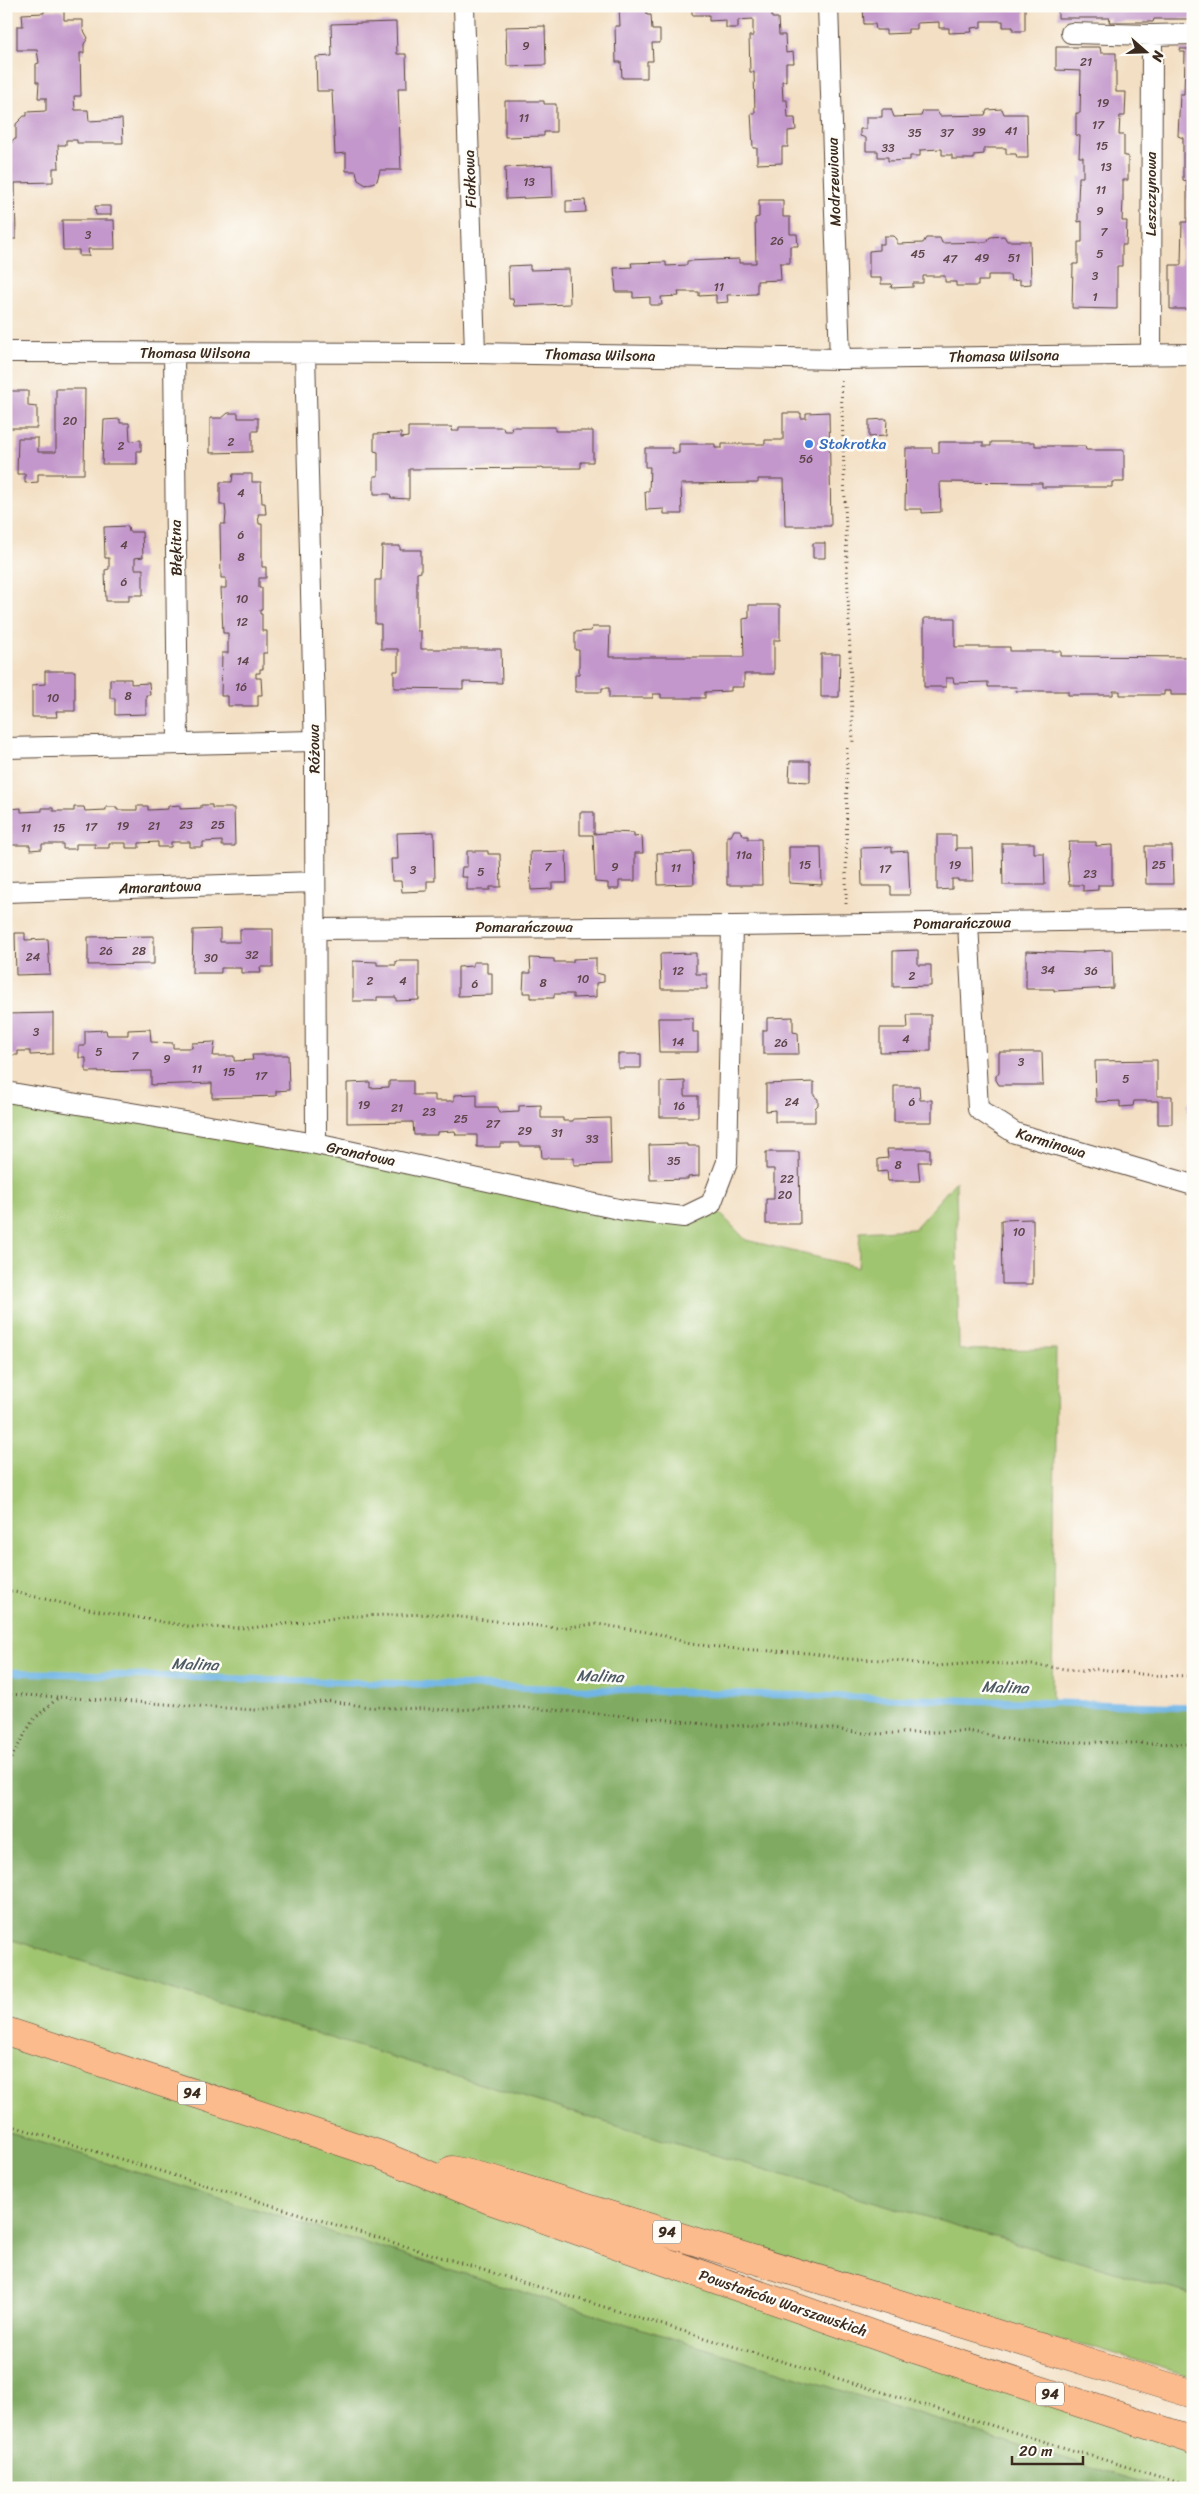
<svg xmlns="http://www.w3.org/2000/svg" width="1199" height="2494" font-family="Sriracha,sans-serif">
<style>
.green{fill:#a0c570;stroke:#6e7847}
.forest{fill:#80aa62;stroke:#5e6a40}
.lines{fill:none;stroke-linecap:round;stroke-linejoin:round}
.stream{stroke:#70b5e6;stroke-width:7}
.building{fill:#c397cb}
.street-casing{stroke:#574537;stroke-width:22}
.primary-casing{stroke:#574537;stroke-width:29}
.path{stroke:#574537;stroke-width:3;stroke-dasharray:1 4;stroke-linecap:butt}
.street{stroke:#fff;stroke-width:20}
.primary{stroke:#fbbb8d;stroke-width:28}
.shop-dot{fill:#3f7fe0;stroke:#fdfcf7;stroke-width:2}
.labels{text-anchor:middle;dominant-baseline:central;stroke-width:5;stroke-linejoin:round;paint-order:stroke}
.number-label{font-size:12px;fill:#5d4549}
.shield{fill:#fdfcf7;stroke:#75695f;stroke-width:1}
.shield-label{font-size:14px;font-weight:bold;fill:#3b2a1e}
.street-label{font-size:15px;fill:#3b2a1e;stroke:#fdfcf7}
.shop-label{font-size:15px;fill:#366cbe;stroke:#fdfcf7;text-anchor:start}
.water-label{font-size:16px;font-style:italic;fill:#4e5b64;stroke:#fdfcf7}
</style>
<rect width="100%" height="100%" fill="#fdfcf7"/>
<filter id="ink" filterUnits="userSpaceOnUse"><feTurbulence type="fractalNoise" baseFrequency=".02" numOctaves="2"/><feDisplacementMap in="SourceGraphic" scale="10" xChannelSelector="R" yChannelSelector="G"/><feConvolveMatrix kernelMatrix="1 2 1 2 8 2 1 2 1" color-interpolation-filters="sRGB"/></filter>
<filter id="wash" filterUnits="userSpaceOnUse"><feTurbulence type="fractalNoise" baseFrequency=".0096" numOctaves="4" result="noise"/><feDisplacementMap in="SourceGraphic" scale="20" xChannelSelector="R" yChannelSelector="G"/><feGaussianBlur stdDeviation="1.12" result="paint"/><feColorMatrix in="noise" values="0 0 0 0 0 0 0 0 0 0 0 0 0 0 0 0 0 1.4 0 .05"/><feComposite in="paint" operator="in"/></filter>
<g filter="url(#wash)">
<rect width="100%" height="100%" fill="#f3dfc3"/>
<path class="green" d="M6,1092L659,1214L711,1204L746,1240L858,1267L860,1232L914,1229L956,1181L959,1350L1056,1349L1052,1702L6,1672Z
M6,1938L650,2136L1193,2295V2377L1089,2346L953,2320L382,2155L1193,2440V2488H1163L1056,2457L6,2132Z"/>
<path class="forest" d="M6,1672L1193,1707V2295L650,2136L6,1938Z
M6,2132L1056,2457L1163,2488H6Z"/>
<g class="lines">
<path class="stream" d="M6,1672L1193,1707"/>
</g>
<g id="blocks">
<path class="building" d="M619,6H646L647,15H651L652,30H660V43H652L653,61H647V78H622L621,62H616L615,26H620Z
M692,6H771L772,18H778L779,35H785L786,53L793,52L794,63H786V81H782L783,100H787L788,118H795L796,130L788,131V147H782V163L757,164V148H753L751,113H755L754,72H750L749,36H753V19L738,20V28H726V20L709,21V15H692Z
M863,6H1025V31H1013V27H1003V21H981V27L971,28L972,32L949,33V28H939V22L917,23V29H908V33L886,34V30H876L875,24H864Z
M1058,6H1193V19H1154L1153,22H1109L1110,18H1058Z
M44,10H64V20H83V29L88,38L84,44V53H80L81,96H74L75,110H88L89,121L122,119L123,143H77V140H66V145H58L59,168H53V182L15,183L16,239H6V183H9L8,144L12,143V140L16,139V124L24,116H27V112L46,111V98H38L39,82H36V64L39,63L37,50H17V26H23L22,14L44,13Z
M396,22L397,54H406L407,88H398L401,170H380L377,181L366,185L358,180L356,171H346V153L335,154L332,91H317L316,57L332,56L331,24Z
M545,26L546,65L507,66L506,27Z
M1056,47H1100L1101,53H1116V92H1126L1125,116H1120L1119,135H1124V156H1128V180H1123V201L1122,221H1127L1126,245H1122V266H1117V309L1072,308L1073,264H1078V242H1082V221L1078,222V200L1079,177H1083V157H1079L1080,136L1076,135V113H1080L1081,71L1056,70Z
M1180,49H1193V309H1170V265H1181L1182,222H1187V181L1183,180V138L1178,136L1180,94H1184L1185,52H1180Z
M505,101H544V104H556V132H544V136L505,137Z
M882,109H891L894,117L921,116L923,111H937L940,116L985,115L987,110L1002,109L1004,114H1027L1028,158H1017L1016,154H1006V148H984V154L974,155V159H952V155H942V149L920,150V156H910V160L888,161V157H878V151H866V138L860,136V129H866V117H882Z
M552,165L553,197L506,199L505,167Z
M585,200L586,212L566,213V201Z
M759,200H783V217H790V234H797L798,246H790V263H780L781,280L757,281V294L727,295L728,302L716,303V295L699,296V292H678L679,296L661,297L662,305H650V297L633,298V292H616L614,268L632,267L631,263L666,262V266L687,265V261L739,259V263H756L755,218L759,217Z
M95,206H111V215H96Z
M62,220H114L115,249H88L89,256H79V250H63Z
M884,236H894L897,239V244L923,243L926,238H940L942,243L987,242L990,237L1004,236L1007,241H1030L1031,284L1020,285V280L1011,281L1010,275H988V281H978V286H956V282H945V276H923V283H913V287L891,288L892,284H881V278H869V251L879,250V244H884Z
M530,265V270L569,269L570,304L514,306L513,299H509L508,266Z
M56,389H85L84,474H38V482L25,483V474H17L18,438H38V452H56Z
M6,391H28V406L37,407V428H6Z
M829,412L831,526H785L784,479H758V483L681,484L682,514H664V509L646,510L645,491H649L650,467H645V448H672V453H679V444H715V448H722V444H765V440H783V413H801V418H806V413Z
M228,413H238V418H258V431H252V452L210,453V418H222Z
M120,419V423H129L130,441L141,440V451H137V464H102L104,420Z
M887,419L886,436L869,437V420Z
M408,427H452L451,431H459V427H503L504,431H512L511,427H555V431H593V462H581V468L409,469V499L391,498L390,494H374V476H378V452L374,451V434L401,433V438L408,437Z
M939,442H983V446H991V442H1035V446H1085L1086,450H1124V482H1112V487H1042V483L940,482L941,512L922,513V509H905L906,448H932V453H939Z
M233,474H252V482H261L262,503H265L266,514H258L259,524H262V567H266V578H259V588H262V610H260V614H262V631H267V653H263V669H260V673H256V678H261L262,695H258V706H228V696H221L222,653H228V633H223L221,588H226V578H221L220,524H225L226,514L225,505H220V482H232Z
M128,526L129,532H142L143,557L135,558V569H143V595H129V601H106L105,570L109,569V558H105L104,527Z
M813,543H825V558H813Z
M382,546H400V550H421V572L417,573V631H421V649H501L502,683L463,682V689L394,688V671H398V649H381V624H375V580H381Z
M749,605H780V640H774V674H744V687H731V691L705,692V698H661V694H653V698H609V688H602V692H575V674H579V650H575V632L591,631L592,627H610L609,657H744L743,619L749,618Z
M924,618H955V647H1010V651H1061V656L1193,657V695H1171V691H1164V695H1120V691H1113V695H1068V691H1016L1017,687H988V682L954,683L953,678H946V687H924Z
M821,654H840L839,697H821Z
M45,671H75V711H56L57,717H32V685L45,684Z
M110,679H131V684L149,683L150,695H146V714L115,715V698H110Z
M790,761H810V782L789,781Z
M180,805V809L201,808V805H212V808H234L235,846H222V841L203,842V847H190V842H171V847H158V842L139,843V848H126V843H109V848H95V844H76V849H63V844H42V849L30,850V845H11V850H6V812H10V809L21,808V812L42,811V808H53V811H74V807H84L85,811L106,810V807H117V810H137V806H148V810L168,809V806Z
M580,812H594V834L613,832L634,833V837L642,836L643,853H635V881H619V889H608V883L595,882L593,835H580Z
M734,830H740L744,836H748V839H761L762,885H727V836H731Z
M434,832L435,881H427V891L402,892L401,881H392L391,859H398L397,833Z
M937,835H956V851L958,848H972L973,881H958V879H952V889L937,890Z
M1069,842H1096V846L1112,845V885H1098V890L1083,891V885H1069L1067,857L1068,856Z
M1002,843H1034V853H1044L1045,885H1003Z
M1145,846H1172L1173,884H1146Z
M789,847H821L822,885L789,883Z
M892,847V852L908,851L910,895H891V886H862L861,848Z
M467,851H488V854H500L501,887H490V890H467V877H461L462,867H467Z
M566,851L567,883H552V889L531,890L530,852Z
M693,852L694,884L658,885L657,853Z
M220,929V942H240V929H273V967H260L261,973H241V968H221V973H192L193,930Z
M15,933H25V940L48,939L50,974L16,975Z
M154,936V964L88,965V937Z
M918,950V965H931V986L893,987V951Z
M1112,950L1113,988L1054,991V989H1026V951L1083,953V951Z
M696,953V974H707V989H661L660,954Z
M530,958L554,959V962H573V959L596,958V973L604,975V982L596,983V997L573,998V994H554V998H531V993H523L524,973H531Z
M353,961L377,962V965H396V961H419V1000L396,1001V997H377V1001H353Z
M473,962H487V973H492V995L458,996V967L473,966Z
M53,1013V1054L30,1055V1051H18V1055H6V1014Z
M907,1015H931V1051L880,1052V1028H908Z
M793,1017V1032L798,1033L799,1054H763V1030H767V1018Z
M658,1018H693V1032H698V1052H659Z
M150,1029L151,1042L173,1043V1048H192V1043L215,1042L213,1056H234V1061L253,1060L252,1055H288L289,1090L276,1091V1096L212,1098V1083L151,1085V1071L86,1072V1058H79V1046H85V1031L106,1030L107,1035H128V1030Z
M999,1052H1042L1043,1085H999L996,1080V1076L999,1072Z
M618,1054H641V1068H618Z
M1157,1060V1096H1172V1124H1158V1101H1134L1133,1106L1120,1107V1101L1096,1102L1095,1061Z
M389,1081H413V1095H435V1101H454V1095L477,1094V1107H498L499,1113L519,1112V1106L541,1105V1118H563V1121H573V1119L610,1118L611,1164L574,1165V1158H542L541,1146H520V1143H500V1147H477V1135H456L455,1131L437,1132V1135H414L413,1122L347,1123V1083L370,1082V1088L389,1087Z
M685,1081V1096H698V1117H660V1082Z
M814,1082V1096L818,1099V1105L815,1108V1122H775V1110L766,1111V1084Z
M894,1086H919L920,1100H932V1122H894Z
M1188,1103H1193V1120H1188Z
M687,1144V1146H699V1176L688,1177V1179L650,1180L649,1145Z
M887,1149H930V1162H918L920,1181H888L887,1171L878,1172V1159L888,1158Z
M766,1152H799L800,1224H766V1199H774V1169H766Z
M1033,1219V1284H1002L1001,1220Z"/>
</g>
</g>
<g filter="url(#ink)">
<use href="#blocks" fill-opacity="0" stroke="#574537" stroke-width="1"/>
<g class="lines">
<defs>
<path id="street" d="M464,6L475,353
M828,6L840,359
M1071,33L1152,35L1151,353
M1152,35L1193,34
M6,352L475,353L840,359L1193,354
M174,352L178,743
M305,353L315,752L316,1144
M6,748L314,741
M6,892L314,882
M968,923L978,1109L1015,1133L1193,1185
M316,929L732,926L1193,919
M6,1092L316,1144L623,1210L684,1217L711,1204L727,1162L732,926"/>
<path id="primary" d="M6,2031L378,2154L490,2200L908,2347L1193,2440
M452,2170L495,2180L1193,2394"/>
</defs>
<use href="#street" class="street-casing"/>
<use href="#primary" class="primary-casing"/>
<path class="path" d="M841,381L853,745
M846,904L847,745
M6,1590L88,1609L193,1627L250,1628L352,1616L434,1614L557,1628L597,1624L659,1634L690,1644L738,1649L809,1653L845,1659L894,1660L936,1666L980,1663L1034,1665L1082,1671L1099,1669L1149,1675L1193,1676
M6,1694L58,1697
M6,1767L33,1720L59,1697L256,1710L329,1701L369,1707L455,1710L517,1707L661,1719L722,1726L796,1724L871,1734L968,1731L1018,1741L1193,1744
M6,2124L1193,2487"/>
<use href="#street" class="street"/>
<use href="#primary" class="primary"/>
</g>
</g>
<circle class="shop-dot" cx="809" cy="444" r="5"/>
<g class="labels">
<g class="number-label">
<text x="526" y="46">9</text>
<text x="1086" y="62">21</text>
<text x="1103" y="103">19</text>
<text x="524" y="118">11</text>
<text x="1098" y="125">17</text>
<text x="1011" y="131">41</text>
<text x="979" y="132">39</text>
<text x="915" y="133">35</text>
<text x="947" y="133">37</text>
<text x="1102" y="146">15</text>
<text x="888" y="148">33</text>
<text x="1106" y="167">13</text>
<text x="529" y="182">13</text>
<text x="1101" y="190">11</text>
<text x="1100" y="211">9</text>
<text x="1104" y="232">7</text>
<text x="88" y="235">3</text>
<text x="777" y="241">26</text>
<text x="918" y="254">45</text>
<text x="1100" y="254">5</text>
<text x="982" y="258">49</text>
<text x="1014" y="258">51</text>
<text x="950" y="259">47</text>
<text x="1095" y="276">3</text>
<text x="719" y="287">11</text>
<text x="1095" y="297">1</text>
<text x="70" y="421">20</text>
<text x="231" y="442">2</text>
<text x="121" y="446">2</text>
<text x="806" y="459">56</text>
<text x="241" y="493">4</text>
<text x="241" y="535">6</text>
<text x="124" y="545">4</text>
<text x="241" y="557">8</text>
<text x="124" y="582">6</text>
<text x="242" y="599">10</text>
<text x="242" y="622">12</text>
<text x="243" y="661">14</text>
<text x="241" y="687">16</text>
<text x="128" y="696">8</text>
<text x="53" y="698">10</text>
<text x="186" y="825">23</text>
<text x="218" y="825">25</text>
<text x="123" y="826">19</text>
<text x="154" y="826">21</text>
<text x="91" y="827">17</text>
<text x="26" y="828">11</text>
<text x="59" y="828">15</text>
<text x="744" y="855">11a</text>
<text x="805" y="865">15</text>
<text x="955" y="865">19</text>
<text x="1159" y="865">25</text>
<text x="548" y="867">7</text>
<text x="615" y="867">9</text>
<text x="676" y="868">11</text>
<text x="885" y="869">17</text>
<text x="413" y="870">3</text>
<text x="481" y="872">5</text>
<text x="1090" y="874">23</text>
<text x="106" y="951">26</text>
<text x="139" y="951">28</text>
<text x="252" y="955">32</text>
<text x="33" y="957">24</text>
<text x="211" y="958">30</text>
<text x="1048" y="970">34</text>
<text x="678" y="971">12</text>
<text x="1091" y="971">36</text>
<text x="912" y="976">2</text>
<text x="583" y="979">10</text>
<text x="370" y="981">2</text>
<text x="403" y="981">4</text>
<text x="543" y="983">8</text>
<text x="475" y="984">6</text>
<text x="36" y="1032">3</text>
<text x="906" y="1039">4</text>
<text x="678" y="1042">14</text>
<text x="781" y="1043">26</text>
<text x="99" y="1052">5</text>
<text x="135" y="1056">7</text>
<text x="167" y="1059">9</text>
<text x="1021" y="1062">3</text>
<text x="197" y="1069">11</text>
<text x="229" y="1072">15</text>
<text x="261" y="1076">17</text>
<text x="1126" y="1079">5</text>
<text x="792" y="1102">24</text>
<text x="912" y="1102">6</text>
<text x="364" y="1105">19</text>
<text x="679" y="1106">16</text>
<text x="397" y="1108">21</text>
<text x="429" y="1112">23</text>
<text x="461" y="1119">25</text>
<text x="493" y="1124">27</text>
<text x="525" y="1131">29</text>
<text x="557" y="1133">31</text>
<text x="592" y="1139">33</text>
<text x="674" y="1161">35</text>
<text x="898" y="1165">8</text>
<text x="787" y="1179">22</text>
<text x="785" y="1195">20</text>
<text x="1019" y="1232">10</text>
</g>
<g class="shield">
<rect x="178" y="2081.5" width="28" height="23" rx="4"/>
<rect x="653" y="2220.5" width="28" height="23" rx="4"/>
<rect x="1036" y="2382.5" width="28" height="23" rx="4"/>
</g>
<g class="shield-label">
<text x="192" y="2093">94</text>
<text x="667" y="2232">94</text>
<text x="1050" y="2394">94</text>
</g>
<g class="street-label">
<text transform="translate(470 179) rotate(-92)">Fiołkowa</text>
<text transform="translate(834 182) rotate(-92)">Modrzewiowa</text>
<text transform="translate(1151 194) rotate(-90)">Leszczynowa</text>
<text x="195" y="353">Thomasa Wilsona</text>
<text transform="translate(600 355) rotate(1)">Thomasa Wilsona</text>
<text transform="translate(1004 356) rotate(-1)">Thomasa Wilsona</text>
<text transform="translate(176 548) rotate(-91)">Błękitna</text>
<text transform="translate(314 749) rotate(-91)">Różowa</text>
<text transform="translate(160 887) rotate(-2)">Amarantowa</text>
<text transform="translate(962 923) rotate(-1)">Pomarańczowa</text>
<text x="524" y="927">Pomarańczowa</text>
<text transform="translate(1051 1143) rotate(17)">Karminowa</text>
<text transform="translate(361 1154) rotate(12)">Granatowa</text>
<text transform="translate(783 2303) rotate(19)">Powstańców Warszawskich</text>
</g>
<g class="shop-label">
<text x="819" y="444">Stokrotka</text>
</g>
<g class="water-label">
<text transform="translate(195 1664) rotate(2)">Malina</text>
<text transform="translate(600 1676) rotate(2)">Malina</text>
<text transform="translate(1005 1687) rotate(2)">Malina</text>
</g>
</g>
<rect width="1199" height="2494" fill="none" stroke="#fdfcf7" stroke-width="25"/>
<g transform="translate(1146 52) rotate(110)" stroke="#fdfcf7" stroke-width="4" paint-order="stroke">
<path d="M0-4L9 19L0 12L-9 19Z" fill="#3b2a1e"/>
<text y="-8" font-size="14" font-weight="bold" text-anchor="middle" fill="#3b2a1e">N</text>
</g>
<path d="M1012 2456v8h71v-8" fill="none" stroke="#3b2a1e" stroke-width="2.5"/>
<text x="1019" y="2456" font-size="15" fill="#3b2a1e" stroke="#fdfcf7" stroke-width="4" paint-order="stroke">20 m</text>
</svg>
